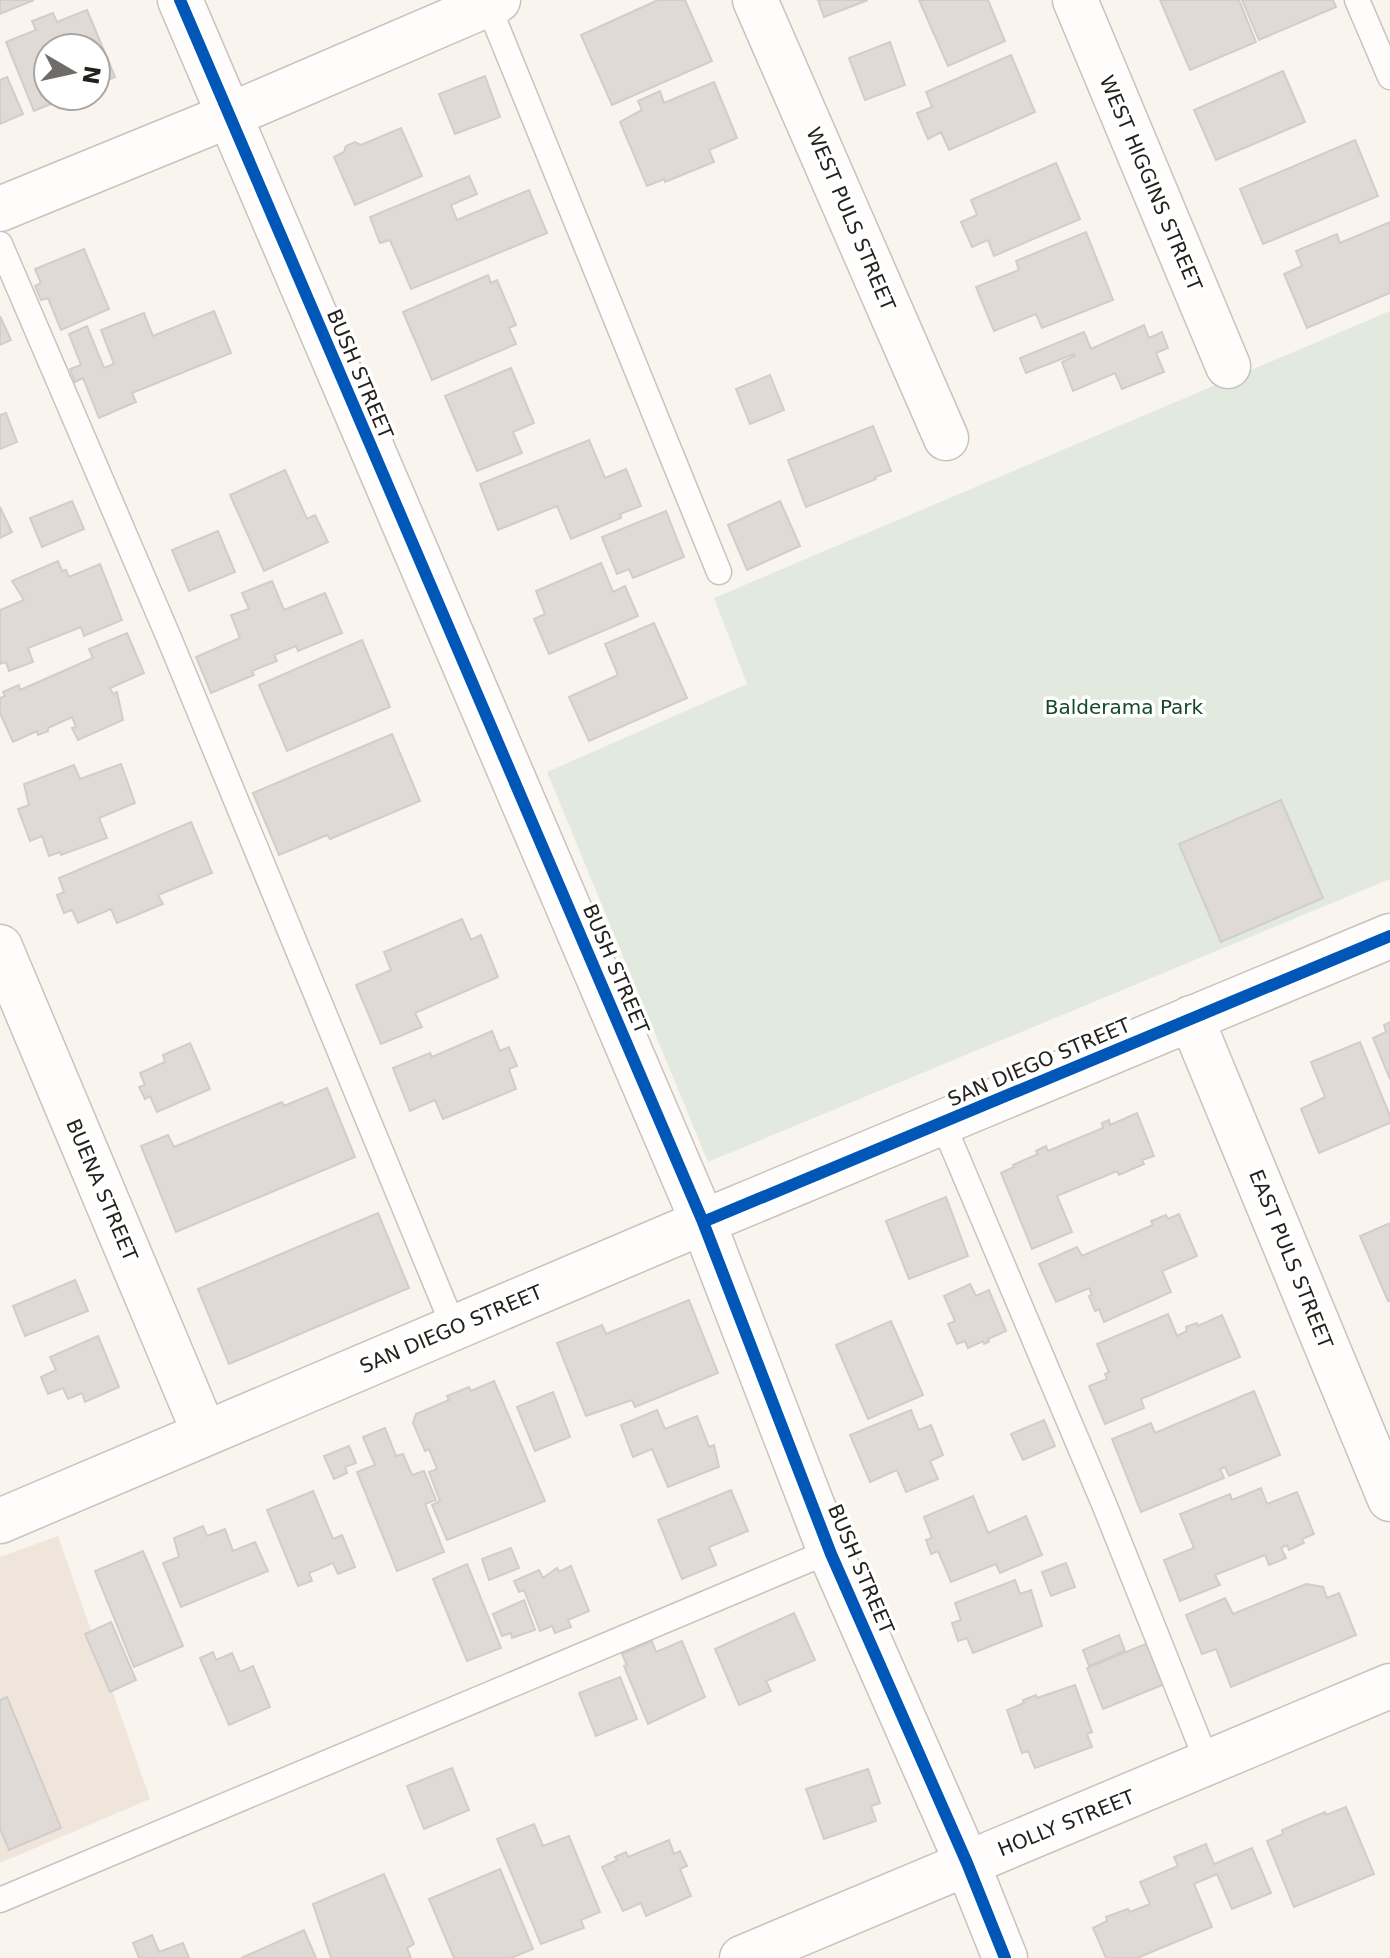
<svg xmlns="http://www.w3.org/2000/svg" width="1390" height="1958" font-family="'DejaVu Sans',sans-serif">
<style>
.built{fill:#f0e5da}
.green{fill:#e2eae0}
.building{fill:#dfdad6;stroke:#d2cdca;stroke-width:2}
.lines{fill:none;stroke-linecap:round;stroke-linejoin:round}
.service-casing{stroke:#c7c3bf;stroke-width:27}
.minor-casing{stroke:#c7c3bf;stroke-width:47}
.tertiary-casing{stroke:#c7c3bf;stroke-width:47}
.secondary-casing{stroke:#c7c3bf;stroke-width:47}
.service{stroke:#fefdfc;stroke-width:24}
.minor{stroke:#fefdfc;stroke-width:44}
.tertiary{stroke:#fefdfc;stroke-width:44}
.secondary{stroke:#fefdfc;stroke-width:44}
.cycleway-casing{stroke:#fff;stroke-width:17}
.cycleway{stroke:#0057b8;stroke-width:12}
.labels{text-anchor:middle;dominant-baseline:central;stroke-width:7;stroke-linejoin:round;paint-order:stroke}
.street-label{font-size:20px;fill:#25221e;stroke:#fff}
.park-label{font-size:20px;fill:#15472a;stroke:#fff}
</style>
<rect width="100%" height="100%" fill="#faf4ee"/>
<path class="built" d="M58,1536L150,1799L0,1863V1557Z"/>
<path class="green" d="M1390,311V879L708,1162L547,772L747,684L714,598Z"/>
<path class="building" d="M0,0H34L0,14Z
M658,0H685L712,61L612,105L581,35Z
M818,0H868L824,17Z
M919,0H988L1005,41L948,66Z
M1160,0H1239L1256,42L1190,70Z
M1242,0H1333L1336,7L1259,40Z
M87,10L115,77L96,85V48H48V96H70L34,111L6,42L36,30L32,21L53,13L57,22Z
M890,42L905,85L865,100L849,58Z
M1011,55L1035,112L949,150L941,132L928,139L917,113L932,107L926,92Z
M1283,71L1305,122L1216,160L1194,110Z
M485,76L500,117L455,134L439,94Z
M7,77L23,114L0,124V80Z
M714,82L737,138L709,150L714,162L665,182L664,179L647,186L620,122L642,110L638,101L660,91L664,103Z
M401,128L422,176L355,205L334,157L344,152L346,146L355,142L361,145Z
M1355,140L1378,196L1263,244L1240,189Z
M1056,163L1080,219L994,256L988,240L972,247L961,222L977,215L971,200Z
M469,176L477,194L451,205L457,220L529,190L547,233L411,289L390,240L380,243L370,217Z
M1390,222V293L1307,328L1284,274L1302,266L1296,251L1337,234L1340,243Z
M1086,232L1113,300L1042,328L1036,314L994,331L976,287L1019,270L1016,261Z
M84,249L109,309L61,330L48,298L41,300L35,286L41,283L35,269Z
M488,275L491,283L497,280L516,325L509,328L516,344L432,380L403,312Z
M214,311L231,353L132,393L136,402L99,418L83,378L75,382L70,369L81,365L69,334L87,326L104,368L114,364L101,330L144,313L153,336Z
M0,316L11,340L0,345Z
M1144,325L1149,338L1162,332L1168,348L1156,353L1164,372L1122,389L1115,373L1073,391L1062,362L1075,356L1074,354L1026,373L1020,358L1084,332L1091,349Z
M511,368L534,423L513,432L522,453L477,471L445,396Z
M770,375L784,410L750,424L736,389Z
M6,413L17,442L0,449V415Z
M873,426L891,471L875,477L876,479L806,507L788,460Z
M589,440L605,478L626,469L641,506L620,514L621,518L571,539L557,506L498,530L480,484Z
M285,470L307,519L315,515L328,542L264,571L230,495Z
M72,501L84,529L42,547L30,518Z
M780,501L800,546L747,570L728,525Z
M0,507L12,532L0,538Z
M666,511L684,557L633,578L629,569L617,574L602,537Z
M218,531L235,572L189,591L172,550Z
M58,561L62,571L66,570L69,577L100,564L122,620L84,636L81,627L28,648L33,662L9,671L6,662L0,664V610L24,600L12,581Z
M601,563L613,592L625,586L638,616L549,654L534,619L545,614L536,591Z
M272,581L284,610L325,593L342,633L298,651L296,646L274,655L277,661L252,671L254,675L211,693L196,657L240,638L231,615L249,609L242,593Z
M654,623L687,698L589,741L569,697L618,675L605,644Z
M127,633L144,673L110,688L113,694L117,692L123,720L78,740L72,728L76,727L72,717L48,728V731L38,735L37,731L13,742L0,713V698L5,696L3,692L19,685L20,690L93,658L89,649Z
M362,640L390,707L287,751L259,685Z
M392,734L420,801L330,839L327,835L279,855L253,793Z
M121,764L135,803L99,818L107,838L61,855L60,852L49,856L42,836L30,841L18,809L29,805L24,784L74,765L80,779Z
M1281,800L1323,898L1221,942L1179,844Z
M191,822L212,873L158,895L163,904L117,923L111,909L78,923L72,910L64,913L57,895L64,892L59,878Z
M462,919L471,940L481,935L498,977L415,1013L422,1027L381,1044L356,985L391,970L384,952Z
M1390,1022V1079L1373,1038L1386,1032L1384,1025Z
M492,1031L500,1051L509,1047L517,1066L509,1069L516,1089L443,1119L435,1100L410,1111L393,1068L430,1053L432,1057Z
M1360,1042L1390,1116V1123L1319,1153L1301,1109L1325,1097L1311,1062Z
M190,1043L210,1089L157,1112L150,1096L145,1099L139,1087L145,1085L140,1073L165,1062L163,1055Z
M327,1088L355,1157L176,1232L141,1146L168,1135L174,1147L282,1102L284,1106Z
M1137,1113L1154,1156L1142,1160L1144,1164L1119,1175L1117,1171L1057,1196L1072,1232L1032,1249L1001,1173L1014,1167L1013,1165L1038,1154L1036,1151L1046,1146L1048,1151L1103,1128L1102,1123L1109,1120L1110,1125Z
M946,1197L968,1256L909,1279L886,1221Z
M378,1213L409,1288L229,1364L198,1289Z
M1179,1214L1197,1256L1162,1271L1171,1292L1104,1322L1099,1309L1095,1311L1089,1296L1092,1295L1089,1288L1056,1302L1039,1264L1077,1247L1082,1256L1153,1225L1151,1221L1166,1215L1168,1219Z
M1390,1223V1301H1388L1360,1236Z
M75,1280L88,1311L25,1336L13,1306Z
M970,1284L976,1296L989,1290L1006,1331L988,1339L989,1342L984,1344L983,1341L968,1348L965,1341L957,1344L948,1324L955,1321L944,1296Z
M689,1300L718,1373L635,1407L632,1400L586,1416L557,1343L602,1325L606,1334Z
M1168,1314L1177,1336L1187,1331L1186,1327L1197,1323L1198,1326L1222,1315L1240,1357L1141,1399L1144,1408L1105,1424L1089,1386L1107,1379L1105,1374L1109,1372L1097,1344Z
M891,1321L923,1395L868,1419L836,1345Z
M98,1336L119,1387L85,1402L82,1393L68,1399L63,1388L48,1394L41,1377L56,1370L50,1357Z
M494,1381L545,1501L447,1540L432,1505L440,1501L429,1472L437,1469L429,1449L425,1451L413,1423L416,1414L449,1400L447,1396L469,1387L471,1391Z
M1254,1391L1280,1455L1229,1476L1225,1467L1220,1469L1224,1478L1141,1512L1112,1439L1151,1423L1155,1433Z
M553,1392L570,1437L535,1451L517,1407Z
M657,1410L665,1429L697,1416L709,1447L714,1445L719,1467L668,1487L652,1449L633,1457L621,1425Z
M911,1410L919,1430L931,1425L943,1455L930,1461L938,1479L906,1492L897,1470L870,1482L850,1435Z
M1044,1420L1055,1446L1023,1460L1011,1434Z
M385,1428L396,1456L403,1454L412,1475L424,1471L436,1500L425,1504L444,1552L397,1571L357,1472L375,1465L363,1437Z
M349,1446L356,1463L345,1467L347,1473L334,1479L324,1456Z
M1261,1488L1267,1504L1297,1492L1314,1534L1302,1539L1304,1543L1289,1550L1287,1545L1281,1548L1286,1558L1269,1565L1265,1555L1215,1575L1220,1585L1180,1601L1164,1560L1194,1548L1180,1514L1230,1494L1232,1500Z
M731,1490L748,1531L709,1547L716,1565L682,1579L658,1520Z
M313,1491L333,1539L342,1535L355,1567L338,1574L333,1563L309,1573L312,1581L298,1586L267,1510Z
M973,1496L988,1533L1026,1516L1042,1555L1000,1573L996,1564L951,1582L938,1551L931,1554L926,1540L932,1538L924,1517Z
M203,1526L207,1536L225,1529L233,1551L255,1542L268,1571L181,1607L163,1563L179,1557L174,1538Z
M511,1548L519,1568L489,1580L482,1559Z
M143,1551L183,1646L134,1667L95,1571Z
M1066,1563L1075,1587L1051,1596L1042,1572Z
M467,1564L501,1648L467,1661L433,1579Z
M571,1566L589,1611L568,1620L571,1627L555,1633L552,1626L540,1631L524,1590L519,1592L514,1581L539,1570L543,1578L557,1568L559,1572Z
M1015,1580L1020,1594L1031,1590L1042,1626L973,1653L967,1638L958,1641L952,1623L961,1620L955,1603Z
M1306,1584L1323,1587L1327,1598L1339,1593L1356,1635L1231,1687L1216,1649L1202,1654L1186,1615L1225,1598L1233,1614Z
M524,1600L535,1630L512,1638L511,1633L502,1636L493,1614Z
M794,1613L815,1660L766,1681L771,1691L739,1705L715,1649Z
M111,1622L136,1680L110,1692L85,1634Z
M1119,1635L1125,1651L1089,1666L1083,1650Z
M652,1641L656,1652L682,1641L705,1697L648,1724L624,1666L627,1665L622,1654Z
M1148,1643L1165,1684L1103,1709L1087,1668Z
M213,1652L216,1660L232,1653L240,1672L253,1666L270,1707L229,1725L200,1658Z
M620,1677L637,1719L596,1736L579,1693Z
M1075,1685L1092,1732L1087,1734L1092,1747L1035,1768L1028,1751L1022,1753L1007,1710L1024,1703L1023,1700L1036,1695L1037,1698Z
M7,1697L61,1828L9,1850L0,1829V1700Z
M452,1768L469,1810L424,1829L407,1786Z
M868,1769L880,1803L871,1806L876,1821L824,1839L806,1789Z
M1346,1807L1374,1874L1294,1907L1267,1841L1283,1834L1282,1830L1325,1812L1326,1815Z
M534,1824L543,1846L569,1836L600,1912L581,1920L584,1928L541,1944L497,1839Z
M669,1840L674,1854L680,1851L687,1866L680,1869L691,1896L646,1916L641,1903L623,1911L602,1867L617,1860L615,1857L626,1852L628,1857Z
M1206,1844L1214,1864L1252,1848L1271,1893L1232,1909L1217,1874L1194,1884L1212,1927L1137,1958H1106L1093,1928L1107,1921L1106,1917L1128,1909L1130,1912L1150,1904L1140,1882L1178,1866L1174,1857Z
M500,1869L533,1949L511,1958H454L429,1899Z
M384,1874L414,1944L407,1948L411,1958H331L313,1904Z
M304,1930L316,1958H241Z
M152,1935L159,1952L183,1943L189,1958H139L133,1943Z"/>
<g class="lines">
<defs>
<path id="service" d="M486,0L719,572
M1357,0L1390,77
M0,244L169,638L454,1328
M943,1124L1104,1504L1208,1764
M0,1900L830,1551"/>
<path id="minor" d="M755,0L946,438
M1075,0L1228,366
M0,209L228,116L498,0
M0,947L204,1432
M1191,1018L1390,1499
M742,1958L1390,1686"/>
<path id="tertiary" d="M703,1222L1390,936"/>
<path id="secondary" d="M180,0L703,1222L831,1554L967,1863L1005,1958
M0,1521L703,1222"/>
</defs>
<use href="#service" class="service-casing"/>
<use href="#minor" class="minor-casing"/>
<use href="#tertiary" class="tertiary-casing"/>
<use href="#secondary" class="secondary-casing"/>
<use href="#service" class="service"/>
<use href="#minor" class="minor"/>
<use href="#tertiary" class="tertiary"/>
<use href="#secondary" class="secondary"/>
<defs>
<path id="cycleway" d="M180,0L703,1222L831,1554L967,1863L1005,1958
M703,1222L1390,936"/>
</defs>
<use href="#cycleway" class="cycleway-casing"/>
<use href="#cycleway" class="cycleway"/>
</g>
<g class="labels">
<g class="street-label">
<text transform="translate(1151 183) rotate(67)">WEST HIGGINS STREET</text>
<text transform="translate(851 219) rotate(67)">WEST PULS STREET</text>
<text transform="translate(360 374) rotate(67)">BUSH STREET</text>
<text transform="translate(616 969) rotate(67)">BUSH STREET</text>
<text transform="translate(1039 1062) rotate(-23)">SAN DIEGO STREET</text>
<text transform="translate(102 1190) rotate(67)">BUENA STREET</text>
<text transform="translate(1291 1259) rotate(68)">EAST PULS STREET</text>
<text transform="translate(451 1329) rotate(-23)">SAN DIEGO STREET</text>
<text transform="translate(861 1569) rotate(67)">BUSH STREET</text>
<text transform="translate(1066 1823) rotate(-22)">HOLLY STREET</text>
</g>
<g class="park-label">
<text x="1124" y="707">Balderama Park</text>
</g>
</g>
<g transform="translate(72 72) rotate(99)"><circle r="38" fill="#ffffff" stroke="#a8a7a5" stroke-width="2"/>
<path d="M0-6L14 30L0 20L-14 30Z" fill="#706c67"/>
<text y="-12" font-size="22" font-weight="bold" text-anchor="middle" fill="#25221e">N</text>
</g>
</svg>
